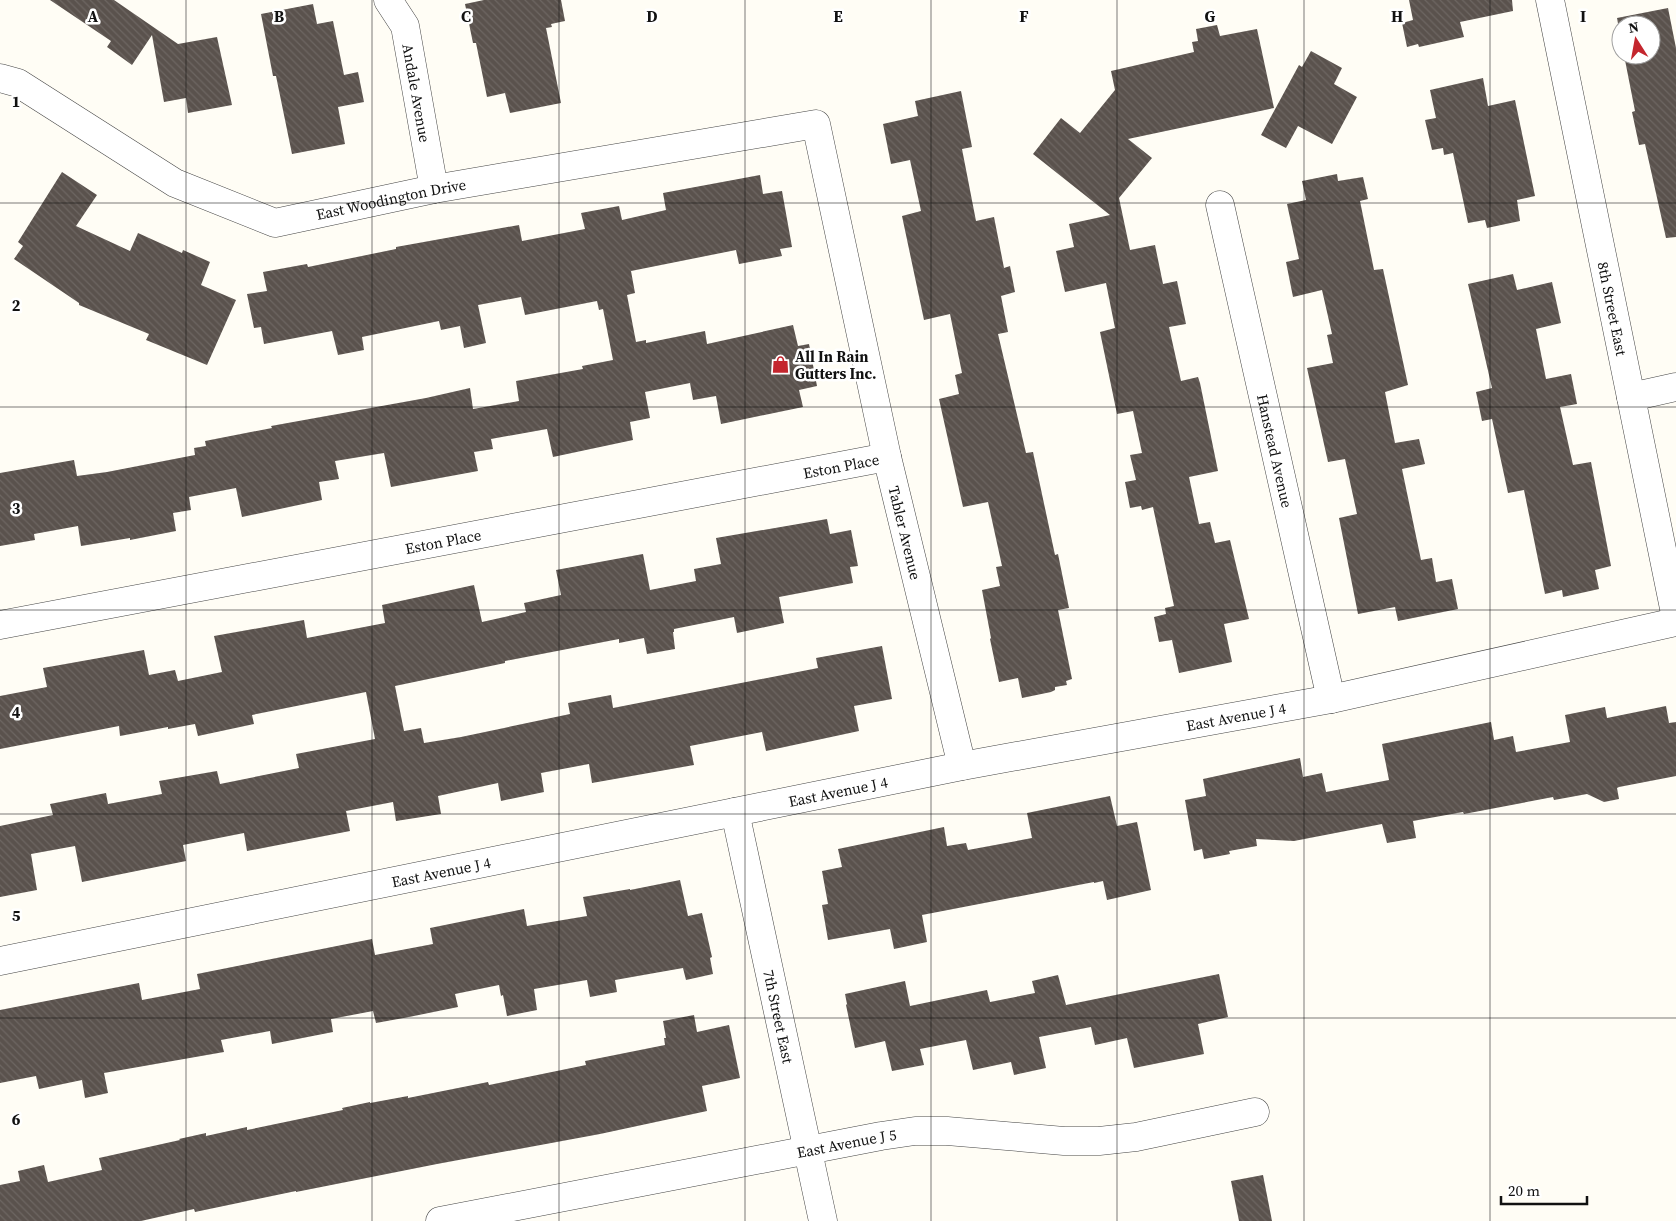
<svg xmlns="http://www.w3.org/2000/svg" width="1676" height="1221" font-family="'Source Serif 4',serif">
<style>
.building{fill:url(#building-back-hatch)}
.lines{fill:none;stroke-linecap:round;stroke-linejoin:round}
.street-casing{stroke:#444;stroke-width:29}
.street{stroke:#fff;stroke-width:28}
.grid{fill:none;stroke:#111;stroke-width:1;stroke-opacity:0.55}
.labels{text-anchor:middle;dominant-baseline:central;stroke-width:5;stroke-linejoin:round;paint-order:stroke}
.street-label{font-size:15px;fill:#111;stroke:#fff}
.poi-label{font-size:15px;font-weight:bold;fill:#111;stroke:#fff;text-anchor:start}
.grid-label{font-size:16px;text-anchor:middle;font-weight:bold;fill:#111;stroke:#fff;stroke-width:5;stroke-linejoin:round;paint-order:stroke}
</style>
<defs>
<pattern id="building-back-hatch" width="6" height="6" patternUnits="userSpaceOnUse" patternTransform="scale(1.25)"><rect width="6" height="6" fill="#5a524d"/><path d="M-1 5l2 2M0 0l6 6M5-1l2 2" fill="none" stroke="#6d6662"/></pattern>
</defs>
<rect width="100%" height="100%" fill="#fffdf5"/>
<path class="building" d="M50,0H114L178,44L217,37L232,105L188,113L186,98L164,102L152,35L132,65L107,47L111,41Z
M484,0H561L565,21L551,24L552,27L546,28L561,103L510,113L505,93L487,97L476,43H473L465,4Z
M1409,0H1512L1513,11L1460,22L1464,37L1419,47L1418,44L1407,47L1402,23L1413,20Z
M313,4L317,24L333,21L344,75L358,72L364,102L338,107L345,144L292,154L276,76H273L261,14Z
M1668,8L1676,48V237L1666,238L1645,144L1639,145L1632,112L1635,111L1624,55H1651V25H1621V40L1617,18Z
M1217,25L1220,36L1257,29L1274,108L1128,139L1152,158L1119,198L1130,250L1155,245L1163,284L1177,281L1186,324L1169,327L1181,381L1198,377L1200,383L1218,471L1189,477L1199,524L1210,522L1215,543L1230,540L1249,619L1224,624L1232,662L1179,673L1172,640L1159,642L1154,617L1166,614L1165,608L1174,606L1153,507L1142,510L1141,506L1130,508L1125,482L1136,480L1130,455L1142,453L1133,411L1117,414L1100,332L1115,328L1106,283L1065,292L1056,251L1074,247L1069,224L1110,215L1033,154L1061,118L1080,133L1115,90L1111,71L1194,52L1192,42L1198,41L1196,29Z
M1311,51L1342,68L1334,84L1357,97L1332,144L1298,126L1286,148L1261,135L1299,65L1302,67Z
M1483,78L1488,106L1515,100L1535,196L1517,200L1520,221L1487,228L1485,220L1468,223L1453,153L1444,155L1443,148L1432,150L1425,120L1436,118L1430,90Z
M961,91L972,147L962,149L976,221L994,217L1004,268L1010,266L1015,292L1001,296L1008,332L998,334L1026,453L1033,452L1055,555L1058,554L1069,608L1058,610L1072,679L1066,681L1067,685L1055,687V690L1051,692L1022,698L1018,678L999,682L990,639L991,638L982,590L1000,586L996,567L1002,566L988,502L963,507L939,399L959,394L955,375L962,373L950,314L924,320L902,216L921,211L910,160L891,164L883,124L918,116L915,101Z
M62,172L97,195L76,226L130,251L138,233L182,253L183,250L210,262L201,285L236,300L207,365L146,340L149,334L79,305V303L14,259L23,246L18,242Z
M1337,174L1338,181L1363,177L1368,199L1360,201L1374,270L1383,269L1408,385L1385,392L1395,443L1419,439L1425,464L1402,469L1421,560L1432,558L1436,582L1452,579L1458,609L1398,621L1395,607L1358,614L1339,518L1357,514L1345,459L1328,462L1307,368L1333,363L1327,335L1332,334L1322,290L1293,297L1286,262L1299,259L1287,204L1306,200L1302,181Z
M760,175L763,194L782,191L792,247L780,249L782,256L739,264L736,250L631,271L635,293L627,295L636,342L646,340V343L705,331L707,344L793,325L798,346L809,344L817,386L799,390L803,407L721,424L716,396L693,400L690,383L645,392L650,418L630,422L633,440L553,457L547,429L491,439L493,449L474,452L478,471L391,487L384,453L335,461L339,479L319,482L322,500L242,517L236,488L189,497L191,510L173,513L176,531L130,540V538L81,546L78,526L34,534L35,540L0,546V473L74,460L77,476L107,472L195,455L194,448L206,446L205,441L272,428L271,426L426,398L470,388L473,409L519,401L516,381L583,369L582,366L613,360L603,309L599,310L597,301L525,315L521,297L478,305L486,343L464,348L460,326L441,330L439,321L362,337L364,350L338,355L332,331L264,344L261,327L254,328L247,294L267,291L263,272L307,264L308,267L396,249V247L519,225L522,241L585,229L581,213L619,206L622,220L666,210L663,193Z
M1513,274L1517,290L1552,282L1561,323L1536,329L1546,379L1571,374L1577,404L1560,407L1573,465L1591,462L1611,566L1595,570L1599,589L1563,597L1562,590L1545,594L1524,490L1508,493L1492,419L1482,421L1476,392L1492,388L1468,284Z
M827,519L830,534L851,530L858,566L850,567L853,583L779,597L784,623L737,633L734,617L674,629V632H673L675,649L647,654L644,638L619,643V639L505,661V663L395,686L404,731L421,728L424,743L461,737L570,714L568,703L611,695L613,708L818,668L816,658L882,646L892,699L854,706L859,731L766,751L762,732L690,746L694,765L592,783L589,764L541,773L544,792L501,801L498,783L438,796L441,814L396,821L393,802L346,811L350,831L247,851L244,833L183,845L186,861L82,882L75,846L31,854L37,890L0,897V826L53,815L50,804L106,793L108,804L162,794L159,781L217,771L220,784L299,768L296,754L375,739L366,692L252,715L254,724L198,736L195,724L168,729V727L120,736L119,726L0,749V696L47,687L43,668L144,650L149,675L175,670L178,681L222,672L214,636L304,620L307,638L385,623L382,605L474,585L482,622L526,612L524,603L561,595L556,570L643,554L650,590L696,581L694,569L721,564L716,538Z
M1666,706L1669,723L1676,722V776L1619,787L1617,788L1619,799L1604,802L1587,794L1554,800L1553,797L1464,814L1463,812L1413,821L1416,838L1387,843L1382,824L1294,841L1256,839L1257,846L1229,851L1230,854L1204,859L1202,849L1194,851L1185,800L1206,796L1203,779L1300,758L1303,777L1322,773L1326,792L1389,780L1382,744L1491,722L1494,740L1513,736L1516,752L1570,742L1565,715L1605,707L1607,718Z
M1110,796L1117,826L1137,822L1151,890L1107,900L1103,881L1094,883V882L922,915L927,942L894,949L890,929L828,940L822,905L828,904L822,871L842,867L838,849L944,827L947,846L966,843L968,850L1032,838L1027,813Z
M680,880L688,916L702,913L712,957L710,958L713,974L686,980L683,968L615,980L617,992L590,997L587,980L534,989L537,1010L507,1016L503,995L501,996L499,985L455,994L458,1007L409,1017L376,1023L373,1011L331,1019L333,1032L272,1044L270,1031L221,1040L224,1052L104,1073L108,1093L85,1098L82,1080L39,1089L36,1076L0,1083V1010L139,983L142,1000L200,989L197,974L372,939L375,955L433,944L430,928L524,909L527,926L587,916L583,897L630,889V890Z
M1219,974L1228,1017L1198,1024L1204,1054L1134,1068L1127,1038L1095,1045L1091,1027L1039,1037L1046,1068L1014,1075L1011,1062L973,1070L966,1040L920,1049L924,1065L892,1071L885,1041L855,1048L846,1005L847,1004L845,994L905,981L910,1006L987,990L990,1002L1035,993L1032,981L1058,975L1066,1005Z
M694,1015L697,1032L729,1025L740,1078L702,1086L707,1111L600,1134L437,1164L296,1192V1191L195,1212L194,1209L141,1221H0V1185L20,1181L18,1171L44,1165L48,1182L102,1170L99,1158L180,1140L179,1139L206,1133V1136L247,1127V1130L343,1110L342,1108L370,1102V1103L408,1096V1098L488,1082L489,1085L586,1065L585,1061L665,1045L664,1038H666L663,1021Z
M1263,1175L1272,1221H1239L1231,1181Z"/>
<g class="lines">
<defs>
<g id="street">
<path id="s1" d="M388,0L405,26L434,189"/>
<path id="s2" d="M1550,0L1676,618"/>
<path id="s3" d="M0,78L18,83L175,183L275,223L434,189L816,124L887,457L962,766"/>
<path id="s4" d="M1220,205L1331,699"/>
<path d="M1631,397L1676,387"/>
<path id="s5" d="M0,625L887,457"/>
<path id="s6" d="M735,812L823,1221"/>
<path id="s7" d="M0,961L962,766L1331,699L1676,622"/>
<path id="s8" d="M440,1221L881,1136L915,1131H947L1064,1141H1099L1136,1137L1255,1112"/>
</g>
</defs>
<use href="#street" class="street-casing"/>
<use href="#street" class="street"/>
</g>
<path class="grid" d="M186,0V1221M372,0V1221M559,0V1221M745,0V1221M931,0V1221M1117,0V1221M1304,0V1221M1490,0V1221M0,203H1676M0,407H1676M0,610H1676M0,814H1676M0,1018H1676"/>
<defs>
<symbol id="shop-bare" viewBox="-9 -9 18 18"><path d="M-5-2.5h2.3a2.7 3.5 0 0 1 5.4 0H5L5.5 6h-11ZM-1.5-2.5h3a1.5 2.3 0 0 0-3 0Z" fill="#c4262e" stroke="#fff" stroke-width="2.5" paint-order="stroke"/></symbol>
</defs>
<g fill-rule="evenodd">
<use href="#shop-bare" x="768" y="352" width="25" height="25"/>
</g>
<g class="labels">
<g class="street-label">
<text stroke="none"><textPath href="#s1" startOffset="99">Andale Avenue</textPath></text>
<text stroke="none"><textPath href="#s3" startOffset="431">East Woodington Drive</textPath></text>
<text stroke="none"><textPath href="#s2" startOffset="315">8th Street East</textPath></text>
<text stroke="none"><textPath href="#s4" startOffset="252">Hanstead Avenue</textPath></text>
<text stroke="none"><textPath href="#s5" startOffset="856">Eston Place</textPath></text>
<text stroke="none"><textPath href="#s3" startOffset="1281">Tabler Avenue</textPath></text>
<text stroke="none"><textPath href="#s5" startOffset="451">Eston Place</textPath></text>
<text stroke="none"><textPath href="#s7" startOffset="1260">East Avenue J 4</textPath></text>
<text stroke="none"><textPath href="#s7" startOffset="855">East Avenue J 4</textPath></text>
<text stroke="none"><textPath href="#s7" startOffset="450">East Avenue J 4</textPath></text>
<text stroke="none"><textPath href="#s6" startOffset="209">7th Street East</textPath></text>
<text stroke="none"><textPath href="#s8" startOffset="414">East Avenue J 5</textPath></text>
</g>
<g class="poi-label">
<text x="795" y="356">All In Rain<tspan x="795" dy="17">Gutters Inc.</tspan></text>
</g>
</g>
<g class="grid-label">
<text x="93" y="22">A</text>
<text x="279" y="22">B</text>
<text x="466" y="22">C</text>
<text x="652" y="22">D</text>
<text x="838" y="22">E</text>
<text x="1024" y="22">F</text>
<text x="1210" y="22">G</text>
<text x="1397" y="22">H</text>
<text x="1583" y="22">I</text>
<text x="16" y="107">1</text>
<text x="16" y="311">2</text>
<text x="16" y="514">3</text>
<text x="16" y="718">4</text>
<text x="16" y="921">5</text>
<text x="16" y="1125">6</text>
</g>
<g transform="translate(1636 40) rotate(349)"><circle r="24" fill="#ffffff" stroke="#a0a0a0"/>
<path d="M0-4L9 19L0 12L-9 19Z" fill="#c4262e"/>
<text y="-8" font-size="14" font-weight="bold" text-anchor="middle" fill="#111111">N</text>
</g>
<path d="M1501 1196v8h86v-8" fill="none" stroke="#111111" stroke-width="2.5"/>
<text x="1508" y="1196" font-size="15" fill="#111111" stroke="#ffffff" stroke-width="4" paint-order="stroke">20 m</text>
</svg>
